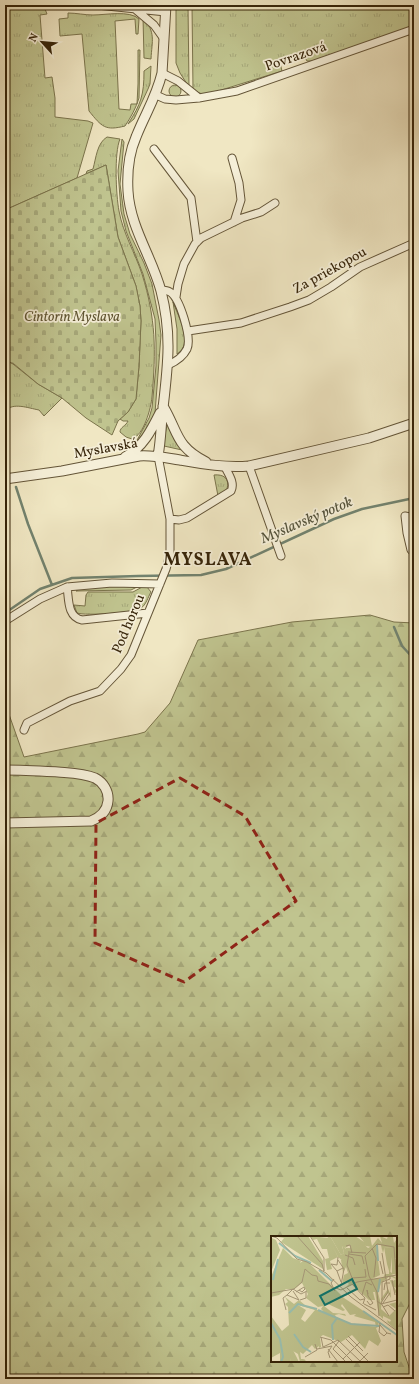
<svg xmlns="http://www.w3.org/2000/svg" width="419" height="1384" font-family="Vollkorn,serif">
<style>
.grass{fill:url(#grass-tufts);stroke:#7b744c}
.forest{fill:url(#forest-firs);stroke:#7b744c;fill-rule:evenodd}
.cemetery{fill:url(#cemetery-stones);stroke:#7b744c}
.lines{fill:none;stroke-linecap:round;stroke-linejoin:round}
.stream{stroke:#72826e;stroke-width:2.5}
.minor-casing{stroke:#645538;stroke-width:9}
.tertiary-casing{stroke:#645538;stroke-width:11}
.minor{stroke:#f5efd8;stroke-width:7}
.tertiary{stroke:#f5efd8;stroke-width:9}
.marked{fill:none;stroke:#8f2418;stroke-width:3;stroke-dasharray:8 5;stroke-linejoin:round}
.labels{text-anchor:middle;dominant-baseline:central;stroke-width:3.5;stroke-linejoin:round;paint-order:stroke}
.street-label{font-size:14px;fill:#362409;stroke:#f5efd8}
.park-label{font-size:14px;font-style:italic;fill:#5f5431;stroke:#f5efd8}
.water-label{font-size:15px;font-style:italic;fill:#54533b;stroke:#f5efd8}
.district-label{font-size:18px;font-weight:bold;letter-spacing:1px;fill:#362409;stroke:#f5efd8}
.inset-river{fill:none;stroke:#9ac0b1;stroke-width:2}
.inset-road{fill:none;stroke:#a69979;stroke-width:1}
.view{fill:#0f766e;fill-opacity:0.15;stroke:#0f766e;stroke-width:2}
.inset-edge{fill:none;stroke:#362409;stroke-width:2}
</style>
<defs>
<pattern id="grass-tufts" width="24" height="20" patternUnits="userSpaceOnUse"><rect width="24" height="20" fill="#c0c48f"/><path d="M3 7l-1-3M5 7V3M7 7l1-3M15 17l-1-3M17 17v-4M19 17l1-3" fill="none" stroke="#a6a87a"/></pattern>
<pattern id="forest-firs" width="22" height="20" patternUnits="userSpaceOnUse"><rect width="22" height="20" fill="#c0c48f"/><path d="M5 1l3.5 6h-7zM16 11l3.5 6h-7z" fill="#a6a87a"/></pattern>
<pattern id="cemetery-stones" width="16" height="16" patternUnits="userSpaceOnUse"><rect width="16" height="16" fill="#c0c48f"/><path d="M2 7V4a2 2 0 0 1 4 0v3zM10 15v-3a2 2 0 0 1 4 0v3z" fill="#a6a87a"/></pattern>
</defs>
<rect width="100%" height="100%" fill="#f0e7c3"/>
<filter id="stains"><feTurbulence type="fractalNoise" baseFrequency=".005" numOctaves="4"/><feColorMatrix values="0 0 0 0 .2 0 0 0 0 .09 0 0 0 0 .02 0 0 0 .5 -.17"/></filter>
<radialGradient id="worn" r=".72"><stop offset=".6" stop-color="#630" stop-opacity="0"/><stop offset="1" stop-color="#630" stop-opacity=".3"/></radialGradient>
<path class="grass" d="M5,5H29L45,9L47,14L40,15L45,78L52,77L55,98V117L88,121L93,123L77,178L5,210Z
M176,5H188L189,87L180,73L176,63Z
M192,5H414V26L312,61H307L304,56H297L280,63L282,71L215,92L202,94L193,90Z
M68,13C76,13 85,15 93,15C105,15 130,10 139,19L138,34H136L135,19L115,21L119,109L130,110L131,104H137L138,84V50H140L139,98C136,108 131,117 125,126C105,131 102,127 89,111L82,34L60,36L59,19L68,18Z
M143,17C156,33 152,40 151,59L144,58Z
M151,66L150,84L148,89L134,119L128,124C141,104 144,95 144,71Z
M169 91a6 6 0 1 1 12 0a6 6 0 1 1-12 0Z
M107,137L120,139C114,153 116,195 119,211C123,233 135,253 142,274C156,319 156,350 152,397C151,408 144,435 132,439L126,437L120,432C120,427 126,426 128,421H123L120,419L128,412L136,399L139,366L141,321L140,306L136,286L118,237L106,165L86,174L87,171L93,169C96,158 97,143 107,137Z
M122,139L124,142L120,184L124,214L130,234L144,263L152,284L159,320L161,335L155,413L150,426L136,444V442L149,418L152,408L156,366V343L155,319L143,274L126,231L121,211L118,171Z
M173,302C178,316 194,344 177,354V329Z
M5,360L13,364L38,384L62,398L44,416L39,410C28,408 13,402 5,411Z
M168,421L174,439L182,450L164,446L163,443Z
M214,475C223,474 230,478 227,489L218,496Z
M119,586H139L131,590L76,591L81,588Z
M144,586L147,587L151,592C148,597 146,605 141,608C132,613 86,616 77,613L74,605L85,606L86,595L88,592H133Z"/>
<path class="forest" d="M370,615L394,622L414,623V1295L402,1319L404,1352L411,1373V1379H5V703L24,757L138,734L145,732L170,703L198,640L292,622ZM272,1237H396V1361H272Z"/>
<path class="cemetery" d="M106,165L118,237L136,286L140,306L141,321L139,366L136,399L128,412L118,421L112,435L86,418L62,398L38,384L14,364L5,360V210Z"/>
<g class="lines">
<path class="stream" d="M16,487L28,524L52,585
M5,613L40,589L72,578L138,576L201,575L226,569L334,519L362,509L414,498
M394,627L402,646L414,659"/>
<defs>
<path id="minor" d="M97,5L166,12
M135,9L154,25L164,39
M162,73L178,81L199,98
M156,95L165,99L176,100L199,98L237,91L414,29
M154,149L191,198L197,242
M232,158L239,183L241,200L234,222
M161,290C163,290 167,290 170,292C180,298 192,338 187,349C183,357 175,362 168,365
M176,297L178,284L184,264L195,244L201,238L242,218L261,212L275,203
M188,331L241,323L290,307L309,300L331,287L360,267L414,243
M249,466L281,556
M170,519L179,520L187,518L231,491C235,483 229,475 225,467
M411,550L407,533L405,516L414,518
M148,613L82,620C67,617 69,599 67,587L112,583L160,584
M5,621L40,599L67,587
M24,730L27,723L31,721L70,701L100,691L121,669L131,655L166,569L170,554V519L158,456"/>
<path id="tertiary" d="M163,406C179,433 175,446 206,462
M158,456C161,440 161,424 163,408C168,365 172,334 161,291C152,257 130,227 128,191C127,173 129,153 136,137C145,114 156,98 162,73L166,5
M125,457C143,447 151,431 160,413
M5,479L62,471L139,456C154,455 166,458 180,460C203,464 225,468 249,466L369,438L414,423
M5,770C23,770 40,771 58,772C70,773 83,773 95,778C103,782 109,791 108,801C107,811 101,817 91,821L5,823"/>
</defs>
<use href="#minor" class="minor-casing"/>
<use href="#tertiary" class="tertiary-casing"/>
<use href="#minor" class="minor"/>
<use href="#tertiary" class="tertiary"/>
</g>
<path class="marked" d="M180,778L245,816L296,901L184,982L95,943L96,823Z"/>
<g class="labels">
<g class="street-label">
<text transform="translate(296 57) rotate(-19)">Povrazová</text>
<text transform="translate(330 271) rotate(-29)">Za priekopou</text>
<text transform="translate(106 449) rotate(-10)">Myslavská</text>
<text transform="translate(129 624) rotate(-67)">Pod horou</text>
</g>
<g class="park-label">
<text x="72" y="317">Cintorín Myslava</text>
</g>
<g class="water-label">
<text transform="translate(307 521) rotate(-23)">Myslavský potok</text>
</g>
<g class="district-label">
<text x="208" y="560">MYSLAVA</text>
</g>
</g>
<g transform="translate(271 1236)">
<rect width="126" height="126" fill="#f0e7c3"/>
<path d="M39,0L58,2L67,21L59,25L61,33L56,34L54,23L58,22L56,13H51L46,3L42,4ZM59,0H84L97,12L107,7V5L111,7L109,0L116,3L117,0L122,1L123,7L125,4L126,22L123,23H126V39L123,38L120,39L126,42V52L123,51L126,56L124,57L119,44L122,45L125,43L119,40L110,47L107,57L110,68V63L117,53L119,57V50L120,62L117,57L111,64L110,73L118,80L125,73L118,68L126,66V95L115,85L117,86L116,84L119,86L120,84L112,80V83L108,79L104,56H102L104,64H98L82,49L83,47L73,53L78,48L76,46L71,48L73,39L77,37L75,31L72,37L70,24H72L75,12H80L79,9L74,12L71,10L73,17L70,19ZM105,9H110L111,14V17L112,13L113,17V11L121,12V37L118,35V38H114L112,42L101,43L109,39ZM12,94L28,126L33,123L36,126H20Z" fill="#c0c48f" fill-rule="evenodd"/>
<path d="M0,0H37L52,25V33L10,6L13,2ZM56,0H59L70,19L73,17L71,9L76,14L72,25L67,21ZM84,0L93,6L88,0H99L101,10L107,2L111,7L100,11L86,8L90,7ZM1,2L5,4L9,14L0,36ZM113,11L122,12L119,38L116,28ZM12,12L22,22L30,25L29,27L32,25L37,26L73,62L109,86L107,88L109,90L105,92L110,105L107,110L98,104L94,113L81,99L70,106L52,99L49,101L50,111L48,112V110L44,113L41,109L32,118L29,116L30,123H33L29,126L27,118L22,115L19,116L20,126H9V117L0,122V80L11,95L18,89L17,71L14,68L17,66L14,61L23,68L28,64L35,70L53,76L50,73L52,70L47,71L35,62L37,58L31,47L23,53H15L8,59L0,61V41ZM57,68L72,75L74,74L70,70L71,68L79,79L85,78L83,80L104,86L105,91L78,87L65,81L64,79L68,78L75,80L74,78L62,77L53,70ZM27,69L44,74L34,86L30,83L35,74Z" fill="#c0c48f" fill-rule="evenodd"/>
<path class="inset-river" d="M8,7L24,20L40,27M106,9L107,25M48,34L61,45M2,44L7,23M107,56L109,43M47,74L80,88L108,90M92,75L126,99M18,77L27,68L46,73M0,87L9,103L12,121L10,126M23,98L32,111L40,116M62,104L61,89L66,82"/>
<path class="inset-road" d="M0,0L6,2L26,23L36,26L55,37L80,61L126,95M26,0L51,28L53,35M39,0L53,22V35M75,10L79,9L81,17M123,11L126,50M101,12L105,22L103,41M77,16L95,17M78,17L76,29L83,47M111,17L117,56L110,67L118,80M78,18L91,20L93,28M74,19L82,22L84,29M67,24L73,33L70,49M109,25L112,38M66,35L60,28L66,29L67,21M81,42L95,41L94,33M121,44L124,59M70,46L66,35L72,32M81,48L94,62L92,68M65,52L70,54L86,46L126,39M76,52L89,64L93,63M22,53L30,58L36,55M113,54L114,47H119M22,55L28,64L16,59L22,53M25,56L33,51L34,53L31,56L28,54M0,57L23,53L31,46L34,33L41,39L46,40L47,45L58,48L64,55L60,47L63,43M91,59L95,46L101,49M29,64L35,62V56M111,64V46L119,43V40M96,65L99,69L102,67L97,60L96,54L97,58M106,65L110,68L126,64M112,67L119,57M93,68L105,74M112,71L117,69L124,75M15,74L12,62L16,59M108,80L106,56L98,40L94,20L106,8L123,11M109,87L108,96L113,100L116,97M109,89L116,97L120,98M77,100L92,115M49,101L60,104L82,126M50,101L52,111L67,104M75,103L98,126M67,104L90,126M68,105L62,113L75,126M46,113L61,110M57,113L67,126M34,121L46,114L44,108M59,122L57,116L61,110M72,123L89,106M88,126L97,117"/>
<path class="view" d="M81,43L86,53L54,69L49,60Z"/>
<rect width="126" height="126" class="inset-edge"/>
</g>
<rect width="419" height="1384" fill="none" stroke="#f0e7c3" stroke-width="20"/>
<rect x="6" y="6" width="407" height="1372" fill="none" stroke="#362409" stroke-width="2"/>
<rect x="10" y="10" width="399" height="1364" fill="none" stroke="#362409"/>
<g transform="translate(42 42) rotate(297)" stroke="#f5efd8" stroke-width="3" paint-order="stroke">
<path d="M0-3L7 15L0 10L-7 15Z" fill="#362409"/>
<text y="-6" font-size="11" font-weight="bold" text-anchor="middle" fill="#362409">N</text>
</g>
<rect width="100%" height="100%" filter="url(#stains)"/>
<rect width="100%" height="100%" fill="url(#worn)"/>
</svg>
